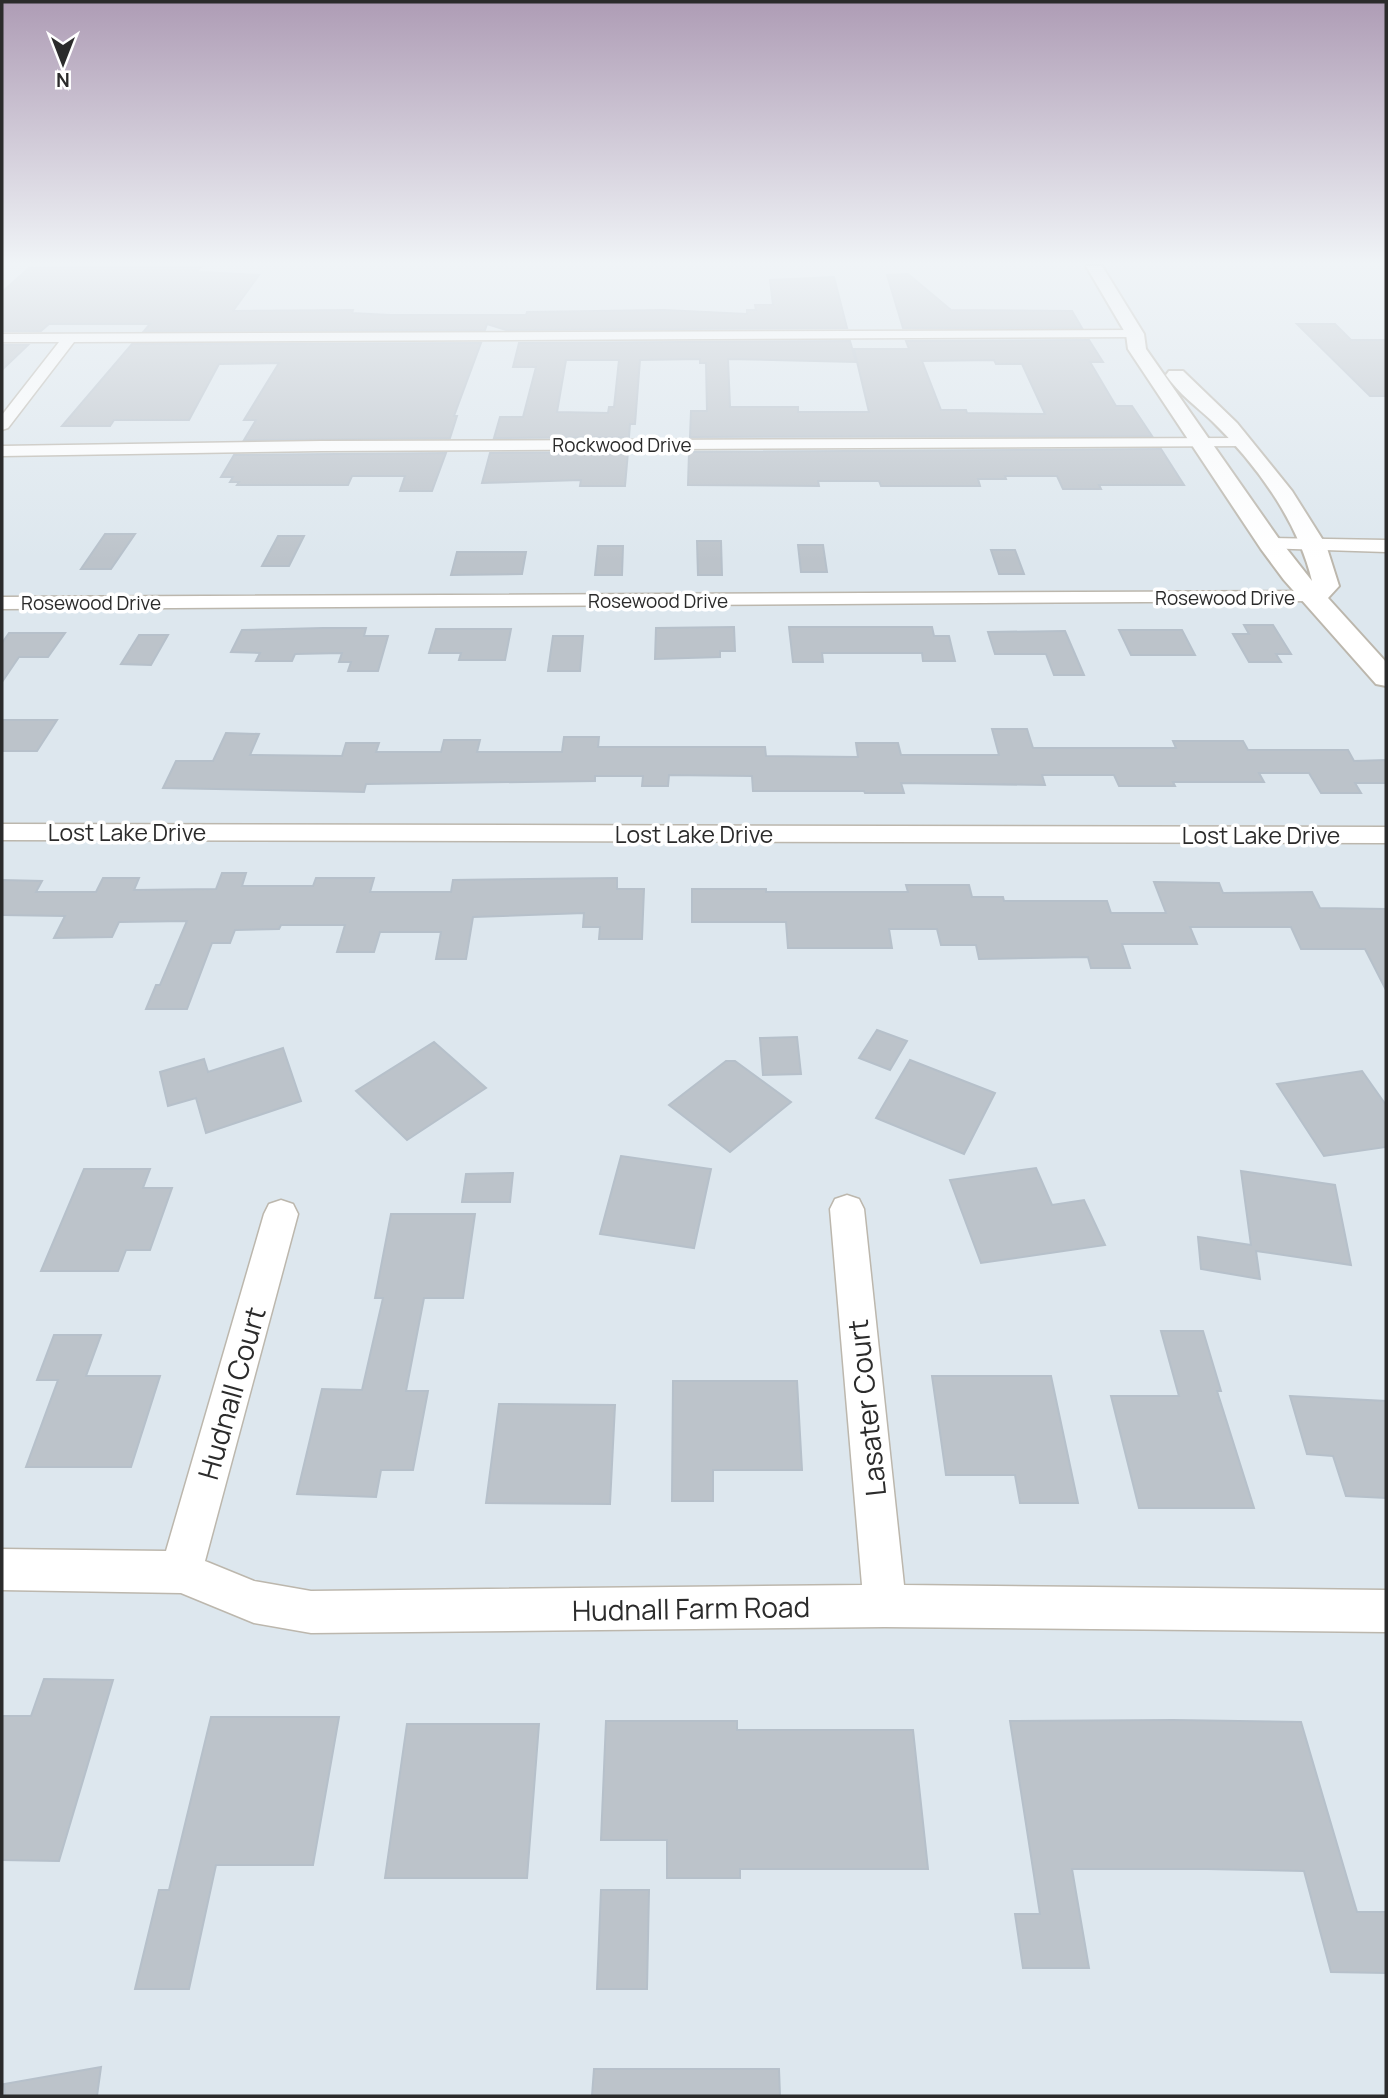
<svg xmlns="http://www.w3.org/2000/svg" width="1388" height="2098" font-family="Manrope,sans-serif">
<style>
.building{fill:#bcc3ca;stroke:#b6c0ca;stroke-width:2;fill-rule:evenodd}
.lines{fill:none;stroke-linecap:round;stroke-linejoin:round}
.minor-casing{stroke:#bcb7ad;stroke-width:3}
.secondary-casing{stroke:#bcb7ad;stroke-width:4}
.minor{fill:#fff;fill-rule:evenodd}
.secondary{fill:#fff;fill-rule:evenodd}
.labels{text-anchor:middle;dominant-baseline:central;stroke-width:7;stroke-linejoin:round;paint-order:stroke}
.far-street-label{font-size:19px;fill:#2b2b2b;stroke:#fff}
.street-label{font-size:23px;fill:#2b2b2b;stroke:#fff}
.near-street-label{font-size:28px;fill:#2b2b2b;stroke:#fff}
</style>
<rect width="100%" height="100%" fill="#dde7ee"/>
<path class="building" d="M201,267L197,272L259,275L233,311L353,310L352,313L390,315H526L527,312L664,310L747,314V310H756L755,305H773L770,280L834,277L847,328L506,330L487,324L485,330L144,331L150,324H49L41,331H2V292L29,268Z
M908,274L951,310L1072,311L1082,328H903L887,275Z
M1297,324H1335L1351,340H1386V396H1370Z
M1089,340L1103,362H1090L1116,406H1132L1152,436L690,437L691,411H707L706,363H700V359L640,360L635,424H630L629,437L494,438L500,417H523L536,367H513L519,343L850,341L856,362L728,359L730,407H798V412H869L854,349H909L906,341ZM566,360H619L614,407H609L608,413L557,412ZM994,360L996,364H1022L1045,414L967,413L966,410H941L922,361Z
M481,343L454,416H457L450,438L244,440L256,420H244L279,363L219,364L189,420H114L110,426H62L132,344Z
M2,345H28L2,370Z
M1161,449L1184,485H1099L1101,489H1063L1057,476H1005L1006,479H978L980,486H881L879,481H818L819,486L688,485L689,452Z
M628,452L625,486H580L581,480L482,483L490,453Z
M446,453L432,491H400L405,476H352L348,485H237L239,482H230L233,477H221L234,455Z
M105,534H135L111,569H81Z
M278,536H304L289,566H262Z
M697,541H721L722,575H698Z
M798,545H823L827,572H801Z
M598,546H623L622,575H595Z
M991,550H1015L1024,574H999Z
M457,552H526L522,574L451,575Z
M1244,625H1273L1291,654H1276L1281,662H1249L1233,634H1249Z
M734,627L735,651H720V657L655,659L656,628Z
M789,627H932L934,636H949L955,661H923L922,653H822L823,662H793Z
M323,628H366L364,636H388L378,671H348L351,662H339L342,653L295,654L292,661H256L260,653L231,652L242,630Z
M436,629H511L505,660H459L461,653H429Z
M1119,630H1182L1195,655H1131Z
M1065,631L1084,675H1054L1046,654H995L988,632Z
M9,633H65L48,657H19L2,682V643Z
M139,635H168L151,665L121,664Z
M553,636H583L580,671H548Z
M2,720H57L37,751H2Z
M992,729H1027L1033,748H1176L1173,741H1243L1248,750H1348L1354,761L1386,760V783H1355L1361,793H1321L1309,773H1259L1264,782H1173L1175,786H1119L1114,775H1042L1045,785L901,783L904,793H865L864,791H753L752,776L669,775L668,786H642L643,776H595V781L366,784L364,792L163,788L176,761H213L226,733L259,734L250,755L342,756L346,743H379L376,752H441L444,740H480L477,752H562L564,737H599L598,747H765L766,756L858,757L856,743H898L901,755H999Z
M222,873H246L242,886H313L316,878H374L370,892H451L453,880L617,878V889H644L642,939H599L600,927H583L584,913L473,917L466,959H436L441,932H380L374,952H337L345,925H281L279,929L235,930L230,943H212L187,1009H146L156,985H160L187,921L119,922L112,937L54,938L65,916L2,915V880L42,881L36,892H96L103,878H139L134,890L216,889Z
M1154,882L1219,883L1223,893L1312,892L1320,908L1386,909V990L1365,949H1301L1291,927H1190L1197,944H1122L1130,968H1091L1088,957L979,959L976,945H941L937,929H889L892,948H788L786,922H692V889H766V892H908L906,885H969L972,897H1003L1004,901H1107L1111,913H1166Z
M877,1030L907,1041L890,1070L859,1058Z
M797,1037L801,1074L763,1075L760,1038Z
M434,1042L486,1088L407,1140L356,1091Z
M283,1048L301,1101L206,1133L196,1098L168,1106L160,1072L204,1059L208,1072Z
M910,1060L995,1093L964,1154L876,1118Z
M726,1061H735L791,1102L730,1152L669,1105Z
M1362,1071L1386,1105V1147L1324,1156L1277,1084Z
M621,1156L711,1169L694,1248L600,1234Z
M1036,1168L1052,1205L1084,1200L1105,1245L981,1263L950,1180Z
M84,1169H150L143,1188H172L150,1250H126L118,1271H41Z
M1241,1171L1335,1185L1351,1265L1256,1251L1260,1279L1201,1269L1198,1237L1251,1245Z
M513,1173L510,1202H462L466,1174Z
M391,1214H475L463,1298H424L406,1391H428L413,1470H381L376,1497L297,1494L322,1389L362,1390L383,1298H375Z
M1161,1331H1203L1221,1391H1217L1254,1508H1139L1111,1396H1179Z
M54,1335H101L86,1376H160L131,1467H26L58,1380H37Z
M932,1376H1051L1078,1503H1020L1015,1475H946Z
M673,1381H797L802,1470H713V1501H672Z
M1290,1396L1386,1401V1498L1346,1496L1333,1456L1307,1454Z
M499,1404L615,1405L610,1504L486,1503Z
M44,1679L113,1680L59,1861L2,1860V1716H31Z
M211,1717H339L313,1865H216L189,1989H135L159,1890H169Z
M1173,1720L1301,1722L1357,1912H1386V1973L1331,1972L1304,1871L1207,1869H1072L1089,1968H1023L1015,1914H1040L1010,1721Z
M606,1721H737V1730H913L928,1869H740V1878H667V1840H601Z
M407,1724H539L527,1878H385Z
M601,1890H649L647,1989H597Z
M101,2067L97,2096H5L4,2084Z
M594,2069H779L780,2096H592Z"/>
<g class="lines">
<defs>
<path id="minor" d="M1135,330L1140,331V337L74,342L8,428L2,430V415L59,342H2V334Z
M1242,438L1248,440V446L321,451L2,456V446L321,441Z
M1270,538L1386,540V552L1263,548L1261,544L1263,540Z
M1314,591L1324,597L1321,601L2,609V597Z
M2,824L1386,827V843L2,840Z
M847,1195L859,1199L864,1209L904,1585L1386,1590V1632L885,1627L311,1633L254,1623L181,1593L2,1590V1549L166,1551L264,1214L269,1204L281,1200L293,1204L298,1214L205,1561L254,1581L311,1591L862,1585L830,1209L835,1199Z"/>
<path id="secondary" d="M1086,266H1102L1144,334L1146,349L1279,539L1312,581C1298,521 1256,464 1212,421C1196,406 1179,394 1166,375L1169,371H1183L1237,423L1292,491L1326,545L1339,586L1328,598L1386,662V686L1376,684L1284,580L1261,549L1128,349L1126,334Z"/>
</defs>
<use href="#minor" class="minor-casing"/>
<use href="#secondary" class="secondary-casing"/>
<use href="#minor" class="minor"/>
<use href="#secondary" class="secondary"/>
</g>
<linearGradient id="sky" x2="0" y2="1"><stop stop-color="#ae9cb5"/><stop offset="0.47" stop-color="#f0f4f7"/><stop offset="1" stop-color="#f0f4f7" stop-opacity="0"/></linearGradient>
<rect width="1388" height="560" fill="url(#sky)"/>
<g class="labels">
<g class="far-street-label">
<text x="622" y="445">Rockwood Drive</text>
<text x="1225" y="598">Rosewood Drive</text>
<text x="658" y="601">Rosewood Drive</text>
<text x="91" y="603">Rosewood Drive</text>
</g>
<g class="street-label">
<text x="127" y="832">Lost Lake Drive</text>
<text x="694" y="834">Lost Lake Drive</text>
<text x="1261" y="835">Lost Lake Drive</text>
</g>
<g class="near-street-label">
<text transform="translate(231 1393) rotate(-74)">Hudnall Court</text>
<text transform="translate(866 1408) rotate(-96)">Lasater Court</text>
<text transform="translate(691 1608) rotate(-1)">Hudnall Farm Road</text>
</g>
</g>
<rect width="1388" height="2098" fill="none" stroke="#2b2b2b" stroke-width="7"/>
<g transform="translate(63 63) rotate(180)" stroke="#ffffff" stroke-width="5" paint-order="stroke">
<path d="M0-5L12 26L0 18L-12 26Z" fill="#2b2b2b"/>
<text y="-10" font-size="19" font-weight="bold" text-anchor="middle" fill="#2b2b2b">N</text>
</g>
</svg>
